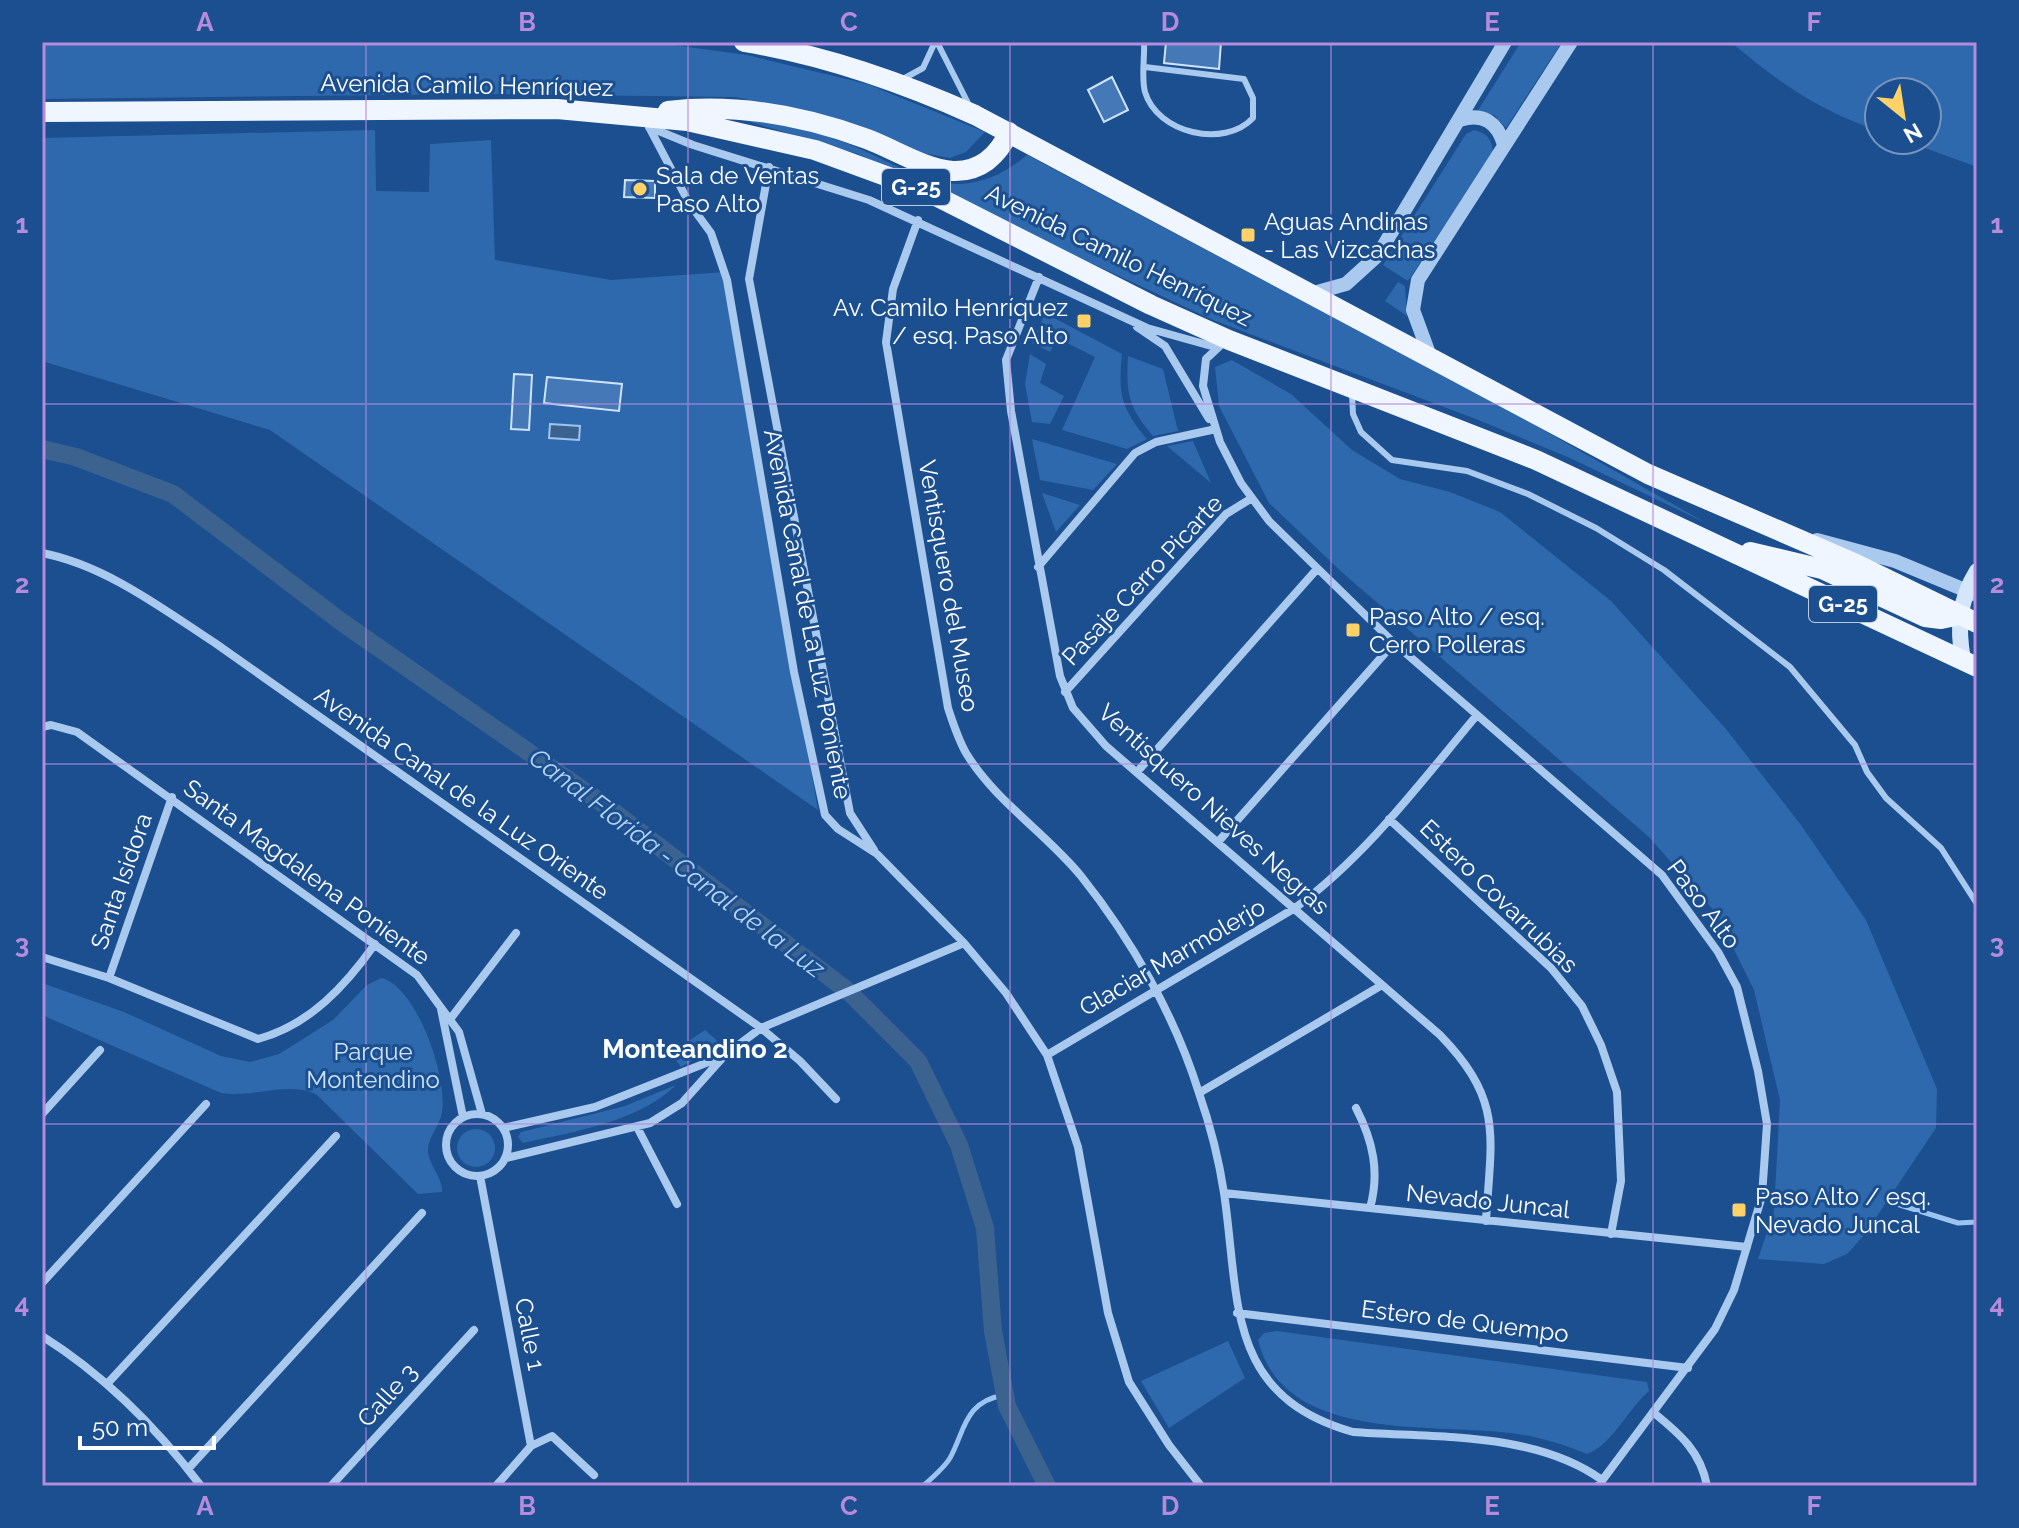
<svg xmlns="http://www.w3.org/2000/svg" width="2019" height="1528" font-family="Raleway,sans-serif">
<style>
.green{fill:#2e69ad}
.water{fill:#3c6290;stroke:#9cc4f0;stroke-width:2}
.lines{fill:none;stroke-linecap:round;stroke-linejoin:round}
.stream{stroke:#9cc4f0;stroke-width:5}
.canal{stroke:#3c6290;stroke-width:18}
.building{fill:#4478b7;stroke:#cfe3fa;stroke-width:2}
.service{stroke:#a9c9ee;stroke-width:6}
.minor{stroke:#a9c9ee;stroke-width:8}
.tertiary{stroke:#a9c9ee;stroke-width:14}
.secondary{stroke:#d6e6fa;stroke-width:16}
.primary{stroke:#f0f6ff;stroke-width:20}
.grid{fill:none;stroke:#b68bdc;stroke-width:2;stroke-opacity:0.55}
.poi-dot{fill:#ffd166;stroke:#1b4f8f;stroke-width:3}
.labels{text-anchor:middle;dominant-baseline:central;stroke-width:6;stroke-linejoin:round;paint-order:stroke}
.shield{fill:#1b4f8f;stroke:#bbcadd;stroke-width:2}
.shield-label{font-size:22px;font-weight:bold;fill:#fff}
.street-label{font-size:24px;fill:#fff;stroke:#1b4f8f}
.poi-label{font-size:24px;fill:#fff;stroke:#1b4f8f;text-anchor:start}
.park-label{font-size:24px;fill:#cfe3fa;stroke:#1b4f8f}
.water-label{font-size:26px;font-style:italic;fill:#b5d3f5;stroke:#1b4f8f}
.neighbourhood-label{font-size:26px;font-weight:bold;fill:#fff;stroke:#1b4f8f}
.neatline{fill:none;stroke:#b68bdc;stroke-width:3}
.grid-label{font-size:26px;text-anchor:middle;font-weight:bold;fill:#b68bdc}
</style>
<rect width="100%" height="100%" fill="#1b4f8f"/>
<path class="green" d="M185,42L673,45L747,55L867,84L985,132L966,152L950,158L922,153L791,108L735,97L481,94L42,99V44Z
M1521,42H1562L1506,128L1494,115L1477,112Z
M1731,42H1976L1977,167L1903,140H1927V92H1879V131C1818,110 1779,83 1731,42Z
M740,119C776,122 809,130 843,142C879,155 921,184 960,184C986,183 1008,171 1027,155L1517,415L1706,523L1570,458L1476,419L1213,320L858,154Z
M375,130L376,191L429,192L430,144L491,140L495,260L611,280L725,272L818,810L270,430L42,361V138Z
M1474,130C1486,133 1492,138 1493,152L1408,281L1383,265L1466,134Z
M1398,282L1405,286L1407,316L1385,301Z
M1045,313L1122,354C1118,394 1121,408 1147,439L1127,449L1062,430L1095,357L1057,338L1050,352L1032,343Z
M1030,354L1046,364L1040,383L1064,396L1050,424L1032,422L1025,384Z
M1128,356L1163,369L1178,431L1153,436C1128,406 1126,394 1128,356Z
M1232,360L1291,394L1352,450L1400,479L1450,492L1500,512L1611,601L1726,729L1801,825L1866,920L1937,1089L1936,1128L1865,1234L1847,1254L1824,1264L1758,1259L1774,1211L1780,1100L1754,990L1716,913L1649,837L1345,575L1269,503L1219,406L1215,367Z
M1032,439L1117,464L1093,490L1040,480Z
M1193,441L1211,483L1167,446Z
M1042,493L1080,505L1056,532Z
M381,978C417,986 448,1078 442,1112C440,1126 427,1138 428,1152C430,1167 443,1178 442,1192L418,1194L316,1094C287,1081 254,1098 221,1093L42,1015V983L124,1012L221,1056L250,1062L279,1054L333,1020L367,985Z
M705,1030L721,1044L681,1067L671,1053Z
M676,1085C638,1122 573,1132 523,1143L518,1137L521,1132L625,1106Z
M457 1148a19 19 0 1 1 38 0a19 19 0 1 1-38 0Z
M1277,1331L1647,1382L1649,1391C1628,1409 1612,1445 1587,1454C1562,1444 1536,1436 1510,1433C1431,1423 1283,1443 1258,1340L1264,1333Z
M1228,1341L1245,1378L1169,1428L1141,1381Z"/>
<path class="water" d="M550,424L580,426L579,440L549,438Z"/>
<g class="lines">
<path class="stream" d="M1887,1201L1958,1223L1977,1222
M923,1486C932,1478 944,1468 950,1458C965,1431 964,1401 1005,1395"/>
<path class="canal" d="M42,449L76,457L173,494L343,623L606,806L849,992L918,1061L959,1145L985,1228L993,1331L1007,1406L1047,1486"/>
</g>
<path class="building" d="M1166,42H1221L1219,69L1164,63Z
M1112,77L1128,110L1104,122L1088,90Z
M625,180L655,181V198L624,197Z
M514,374L532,375L529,430L511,429Z
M547,377L622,384L619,411L544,403Z"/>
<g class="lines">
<path class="service" d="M937,42L969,105
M1144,42C1145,57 1141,77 1145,92C1157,133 1224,149 1253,118V98L1244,79L1145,67
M903,79L923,68L935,42
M1352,394L1353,414L1361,432L1392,460L1467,471L1528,494L1596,528L1664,570L1790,667L1855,745L1867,772L1886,798L1941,848L1977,904"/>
<path class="minor" d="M649,127L689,203L711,233L727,280L794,672L825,815L838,829L877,854L964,943L1006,993L1047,1055L1078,1147L1108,1313L1129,1382L1169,1445L1201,1486
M649,127L693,145L869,200L1147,328L1215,347
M769,167L749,279L850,813L874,850
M918,220L893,289L886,342L948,708C953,723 958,739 966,753C995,801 1046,833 1081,876C1132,940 1175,1016 1199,1093C1210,1125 1219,1160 1224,1193C1240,1301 1225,1395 1353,1432C1433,1438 1534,1431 1602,1480
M1039,277L1006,360L1011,411L1060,676L1073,708L1106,746L1440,1035C1504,1101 1491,1136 1486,1221
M1137,327L1165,346L1209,419
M1224,342L1206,359L1203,386L1220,442L1241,483L1269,521L1394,643L1662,875L1718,952L1737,987L1758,1071L1767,1124L1762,1196L1734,1290L1715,1329L1598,1486
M42,553C105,565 163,609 215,643L761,1028L800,1061L836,1099
M1038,567L1135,453L1156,442L1216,429
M1065,692L1226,514L1252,498
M42,727L51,725L77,732L417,975L459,1032L482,1114
M1137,772L1317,569
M1389,819L1551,968L1582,1006L1601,1045L1617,1092L1621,1181L1611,1234
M1218,842L1394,643
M42,957L109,978L258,1039C310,1025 346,985 375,944
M109,978L172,797
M441,1009L463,1117
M451,1018L516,933
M1047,1055L1295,908C1367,855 1420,783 1477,715
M1199,1093L1382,985
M1356,1108C1373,1141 1380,1172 1370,1208
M446 1145a31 31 0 1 1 62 0a31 31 0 1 1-62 0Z
M42,1114L100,1050
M637,1127L677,1204
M503,1128L595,1107L721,1057
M506,1158L650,1123L682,1103L725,1055L761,1028L964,943
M480,1176L531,1446L496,1486
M1224,1193L1747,1247
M42,1283L206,1104
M1237,1313L1688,1368
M42,1336C104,1375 157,1428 201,1486
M107,1384L336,1136
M1654,1413C1680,1434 1701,1452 1707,1486
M531,1446L552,1436L594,1475
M188,1469L422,1213
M331,1486L474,1330"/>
<path class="tertiary" d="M1460,120C1483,112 1498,123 1504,145
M1310,294L1346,284L1378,255L1505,42
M1431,359L1413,310L1418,280L1571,42
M1817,540L1895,561L1977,595"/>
<path class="secondary" d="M1963,660C1957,627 1959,600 1977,571"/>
<path class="primary" d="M744,42C824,55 901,82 975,115L1648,474L1856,564L1977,623
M668,111C737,103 802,115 867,139C894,149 924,169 953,171C980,172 998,156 1009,132
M42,112L557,109L687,121L815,150L924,190L1151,305L1229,340L1536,460L1977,667
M1750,552L1822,569L1925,617L1941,619L1960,615"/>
</g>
<path class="grid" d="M366,42V1486M688,42V1486M1010,42V1486M1331,42V1486M1653,42V1486M42,404H1977M42,764H1977M42,1124H1977"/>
<g class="poi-dot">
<circle cx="640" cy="189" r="8"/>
<rect x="1240" y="227" width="16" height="16" rx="4"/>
<rect x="1076" y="313" width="16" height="16" rx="4"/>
<rect x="1345" y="622" width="16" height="16" rx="4"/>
<rect x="1731" y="1202" width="16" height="16" rx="4"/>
</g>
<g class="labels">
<g class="shield">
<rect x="882" y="169" width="68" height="36" rx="6"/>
<rect x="1809" y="586" width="68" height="36" rx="6"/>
</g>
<g class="shield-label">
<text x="916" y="187">G-25</text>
<text x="1843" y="604">G-25</text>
</g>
<g class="street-label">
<text transform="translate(467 85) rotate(1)">Avenida Camilo Henríquez</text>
<text transform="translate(1119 255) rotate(26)">Avenida Camilo Henríquez</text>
<text transform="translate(1142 580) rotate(-47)">Pasaje Cerro Picarte</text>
<text transform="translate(949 586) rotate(80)">Ventisquero del Museo</text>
<text transform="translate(808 614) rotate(79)">Avenida Canal de La Luz Poniente</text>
<text transform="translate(462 793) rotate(35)">Avenida Canal de la Luz Oriente</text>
<text transform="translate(1214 809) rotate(42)">Ventisquero Nieves Negras</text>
<text transform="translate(307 872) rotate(36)">Santa Magdalena Poniente</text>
<text transform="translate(121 881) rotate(-71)">Santa Isidora</text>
<text transform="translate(1499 896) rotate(44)">Estero Covarrubias</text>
<text transform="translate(1704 904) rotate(53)">Paso Alto</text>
<text transform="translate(1172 957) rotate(-30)">Glaciar Marmolerjo</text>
<text transform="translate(1488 1201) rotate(6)">Nevado Juncal</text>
<text transform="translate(1465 1321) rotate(7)">Estero de Quempo</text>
<text transform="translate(530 1334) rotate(79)">Calle 1</text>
<text transform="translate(387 1395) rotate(-48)">Calle 3</text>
</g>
<g class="poi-label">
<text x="656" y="175">Sala de Ventas<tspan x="656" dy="28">Paso Alto</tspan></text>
<text x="1264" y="221">Aguas Andinas<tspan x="1264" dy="28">- Las Vizcachas</tspan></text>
<text x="1068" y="307" text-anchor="end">Av. Camilo Henríquez<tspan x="1068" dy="28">/ esq. Paso Alto</tspan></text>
<text x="1369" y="616">Paso Alto / esq.<tspan x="1369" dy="28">Cerro Polleras</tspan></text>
<text x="1755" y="1196">Paso Alto / esq.<tspan x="1755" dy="28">Nevado Juncal</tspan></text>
</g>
<g class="park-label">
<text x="373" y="1051">Parque<tspan x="373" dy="28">Montendino</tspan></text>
</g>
<g class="water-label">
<text transform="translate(677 863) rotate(37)">Canal Florida - Canal de la Luz</text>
</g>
<g class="neighbourhood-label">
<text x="695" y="1049">Monteandino 2</text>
</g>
</g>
<rect width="2019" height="1528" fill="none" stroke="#1b4f8f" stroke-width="88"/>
<g transform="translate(1903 116) rotate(150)"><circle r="38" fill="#1b4f8f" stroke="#7695bc" stroke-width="2"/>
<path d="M0-6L14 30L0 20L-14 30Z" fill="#ffd166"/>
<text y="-12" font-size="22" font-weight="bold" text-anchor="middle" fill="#ffffff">N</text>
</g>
<path d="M80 1436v12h134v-12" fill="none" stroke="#ffffff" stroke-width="4"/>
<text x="92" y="1436" font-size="24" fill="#ffffff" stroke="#1b4f8f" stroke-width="6" paint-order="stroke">50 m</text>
<rect x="44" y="44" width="1931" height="1440" class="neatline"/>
<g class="grid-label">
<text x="205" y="31">A</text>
<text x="527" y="31">B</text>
<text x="849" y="31">C</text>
<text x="1170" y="31">D</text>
<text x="1492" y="31">E</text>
<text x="1814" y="31">F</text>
<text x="22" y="233">1</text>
<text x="1997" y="233">1</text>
<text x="22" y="593">2</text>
<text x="1997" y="593">2</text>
<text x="22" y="953">3</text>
<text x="1997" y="953">3</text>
<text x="22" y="1313">4</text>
<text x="1997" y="1313">4</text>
<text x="205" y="1515">A</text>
<text x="527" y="1515">B</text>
<text x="849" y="1515">C</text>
<text x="1170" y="1515">D</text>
<text x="1492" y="1515">E</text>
<text x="1814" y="1515">F</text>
</g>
</svg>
